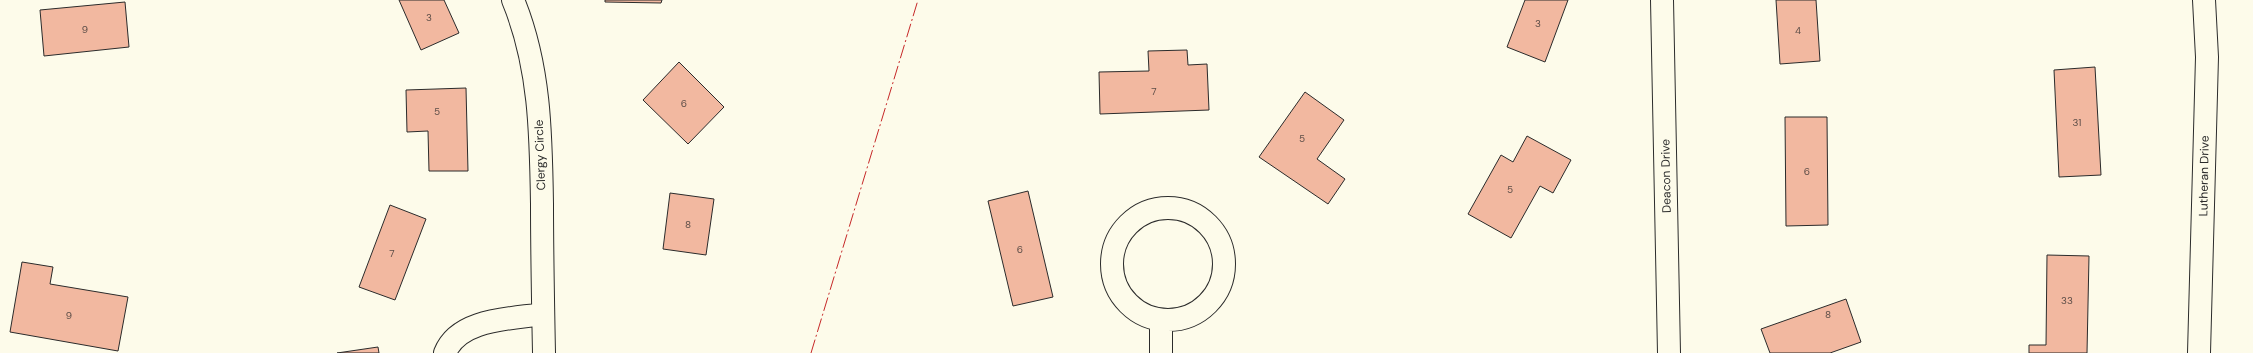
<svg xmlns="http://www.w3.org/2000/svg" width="2253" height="353" font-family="'DM Sans',sans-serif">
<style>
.building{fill:#f2b8a0;stroke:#2b2b2b}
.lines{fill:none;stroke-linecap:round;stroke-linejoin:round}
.street-casing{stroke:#2b2b2b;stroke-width:24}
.street{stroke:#fdfbea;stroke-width:22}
.power{stroke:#c62828;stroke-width:1;stroke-dasharray:14 3 2 3;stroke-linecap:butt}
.labels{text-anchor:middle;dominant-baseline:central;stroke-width:3;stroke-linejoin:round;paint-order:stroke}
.number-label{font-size:10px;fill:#5d4e48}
.street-label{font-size:12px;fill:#2b2b2b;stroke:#fdfbea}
</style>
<rect width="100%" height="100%" fill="#fdfbea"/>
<path class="building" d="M399,0H444L459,33L421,50Z
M605,0H662L661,3L605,2Z
M1525,0H1568L1545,62L1507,47Z
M1776,0H1816L1820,61L1780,64Z
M125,2L129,47L44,56L40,10Z
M1187,50L1188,65L1207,64L1209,110L1100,114L1099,72L1149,71L1148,51Z
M679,62L724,107L688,144L643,100Z
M2095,67L2101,175L2059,177L2054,70Z
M466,88L468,171H429L428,131L407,132L406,90Z
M1305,92L1344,120L1317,159L1345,179L1328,204L1259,157Z
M1785,117H1827L1828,225L1786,226Z
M1527,136L1571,160L1553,193L1540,186L1511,238L1468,214L1501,155L1513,162Z
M1028,191L1053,297L1013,306L988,201Z
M670,193L714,199L706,255L663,249Z
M390,205L426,219L395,300L359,287Z
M2047,255L2089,256L2087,353H2029V345H2046Z
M22,262L53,267L50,284L128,297L118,351L10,332Z
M1846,299L1861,342L1830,353H1770L1761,329Z
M378,347L379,353H337Z"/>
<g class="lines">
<defs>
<path id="street" d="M513,0C540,65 541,134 542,204C542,253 543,303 544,353
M1662,0L1669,353
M1112 264a56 56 0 1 1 112 0a56 56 0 1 1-112 0Z
M445,353C459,318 512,319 543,314
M1161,353V320
M2199,353L2207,57L2204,0"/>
</defs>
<use href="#street" class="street-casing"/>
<use href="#street" class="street"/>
<path class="power" d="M811,353L918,0"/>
</g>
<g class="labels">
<g class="number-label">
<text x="429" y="17">3</text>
<text x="1538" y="23">3</text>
<text x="85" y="29">9</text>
<text x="1798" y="30">4</text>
<text x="1154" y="91">7</text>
<text x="684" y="103">6</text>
<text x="437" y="111">5</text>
<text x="2077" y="122">31</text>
<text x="1302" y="138">5</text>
<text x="1807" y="171">6</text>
<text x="1510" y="189">5</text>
<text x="688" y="224">8</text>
<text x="1020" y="249">6</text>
<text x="392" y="253">7</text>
<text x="2067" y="300">33</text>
<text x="1828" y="314">8</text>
<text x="69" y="315">9</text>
</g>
<g class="street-label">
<text transform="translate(540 155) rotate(-92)">Clergy Circle</text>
<text transform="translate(1666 176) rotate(-91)">Deacon Drive</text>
<text transform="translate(2204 176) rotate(-89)">Lutheran Drive</text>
</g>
</g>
</svg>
